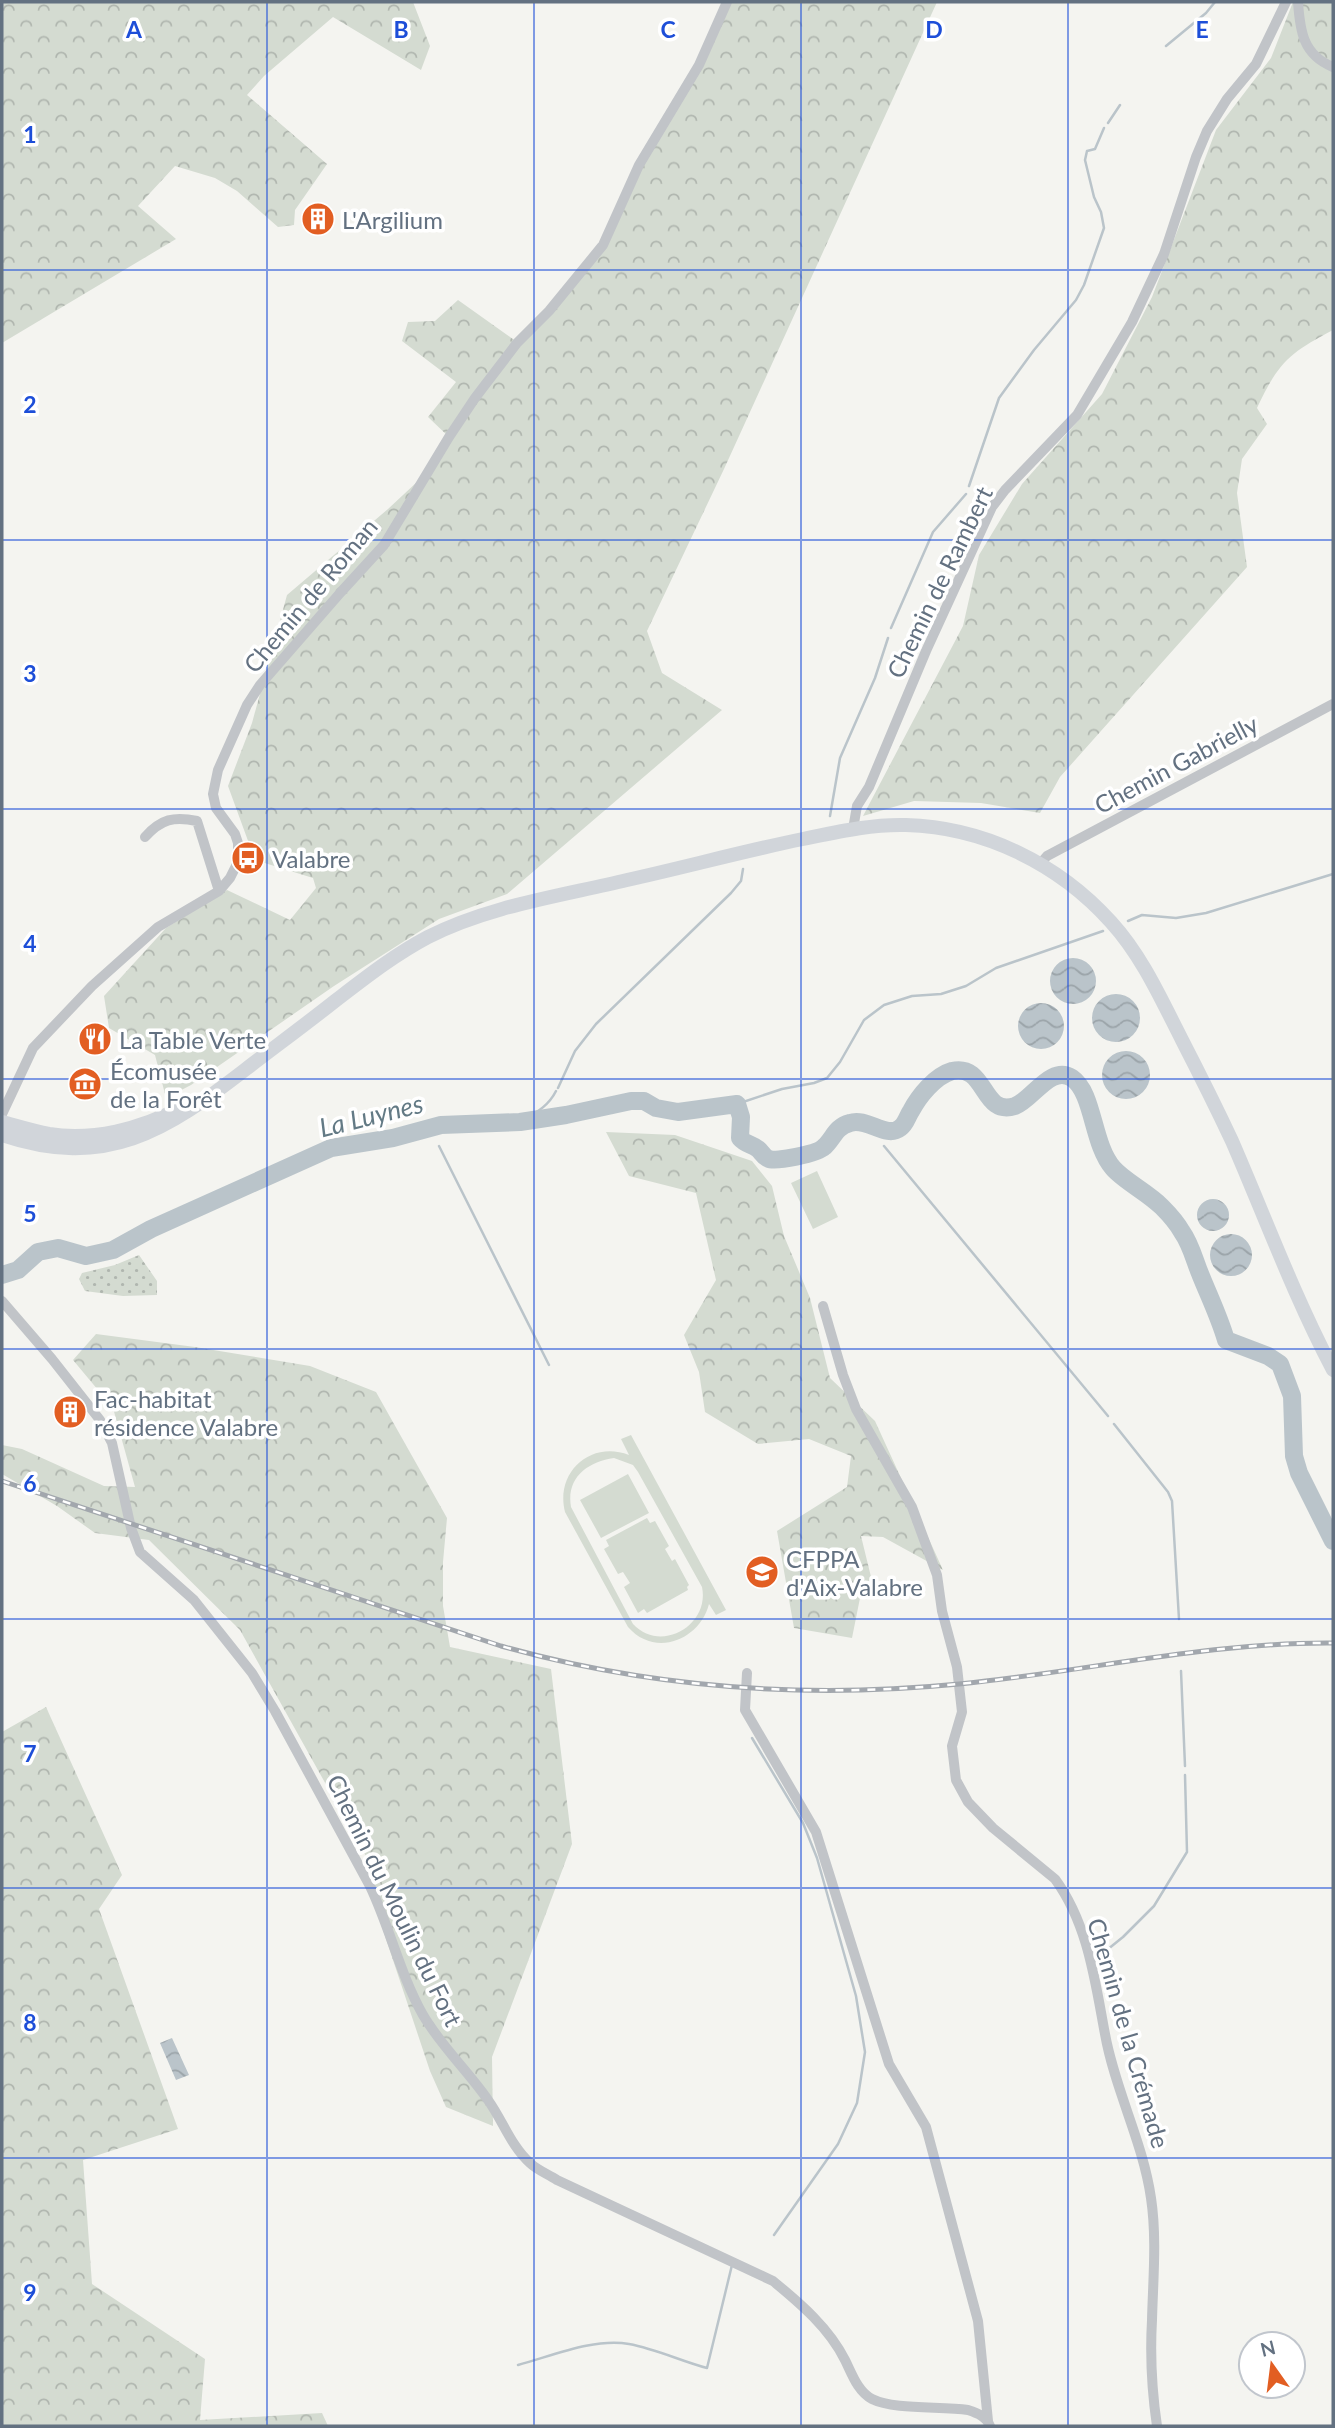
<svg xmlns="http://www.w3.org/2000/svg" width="1335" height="2428" font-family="Lato,sans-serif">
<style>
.grass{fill:url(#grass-dots)}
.forest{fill:url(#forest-crowns)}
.pitch{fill:#d4dbd1;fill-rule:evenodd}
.water{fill:url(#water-waves)}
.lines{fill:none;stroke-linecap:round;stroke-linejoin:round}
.stream{stroke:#bac4ca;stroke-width:2.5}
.river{stroke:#bac4ca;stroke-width:18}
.street{stroke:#c1c4c8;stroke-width:10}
.secondary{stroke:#d1d5da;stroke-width:14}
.rail-casing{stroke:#a2a7ad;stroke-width:5}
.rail{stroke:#fff;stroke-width:2.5;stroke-dasharray:8;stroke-linecap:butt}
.grid{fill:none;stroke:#1d4ed8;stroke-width:2;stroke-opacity:0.55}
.labels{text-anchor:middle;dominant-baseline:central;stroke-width:7;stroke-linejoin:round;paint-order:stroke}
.poi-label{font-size:24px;fill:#637181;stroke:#fff;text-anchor:start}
.street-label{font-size:24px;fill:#637181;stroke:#fff}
.water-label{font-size:26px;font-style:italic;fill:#637a85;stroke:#fff}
.grid-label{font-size:23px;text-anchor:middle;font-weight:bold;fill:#1d4ed8;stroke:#fff;stroke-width:7;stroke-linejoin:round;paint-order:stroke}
</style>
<defs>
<pattern id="grass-dots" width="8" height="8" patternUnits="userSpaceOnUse" patternTransform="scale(1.75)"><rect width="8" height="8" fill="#d4dbd1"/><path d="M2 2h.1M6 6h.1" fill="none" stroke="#b0b6af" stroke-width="1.8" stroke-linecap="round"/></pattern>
<pattern id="forest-crowns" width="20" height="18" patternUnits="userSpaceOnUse" patternTransform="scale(1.75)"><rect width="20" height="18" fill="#d4dbd1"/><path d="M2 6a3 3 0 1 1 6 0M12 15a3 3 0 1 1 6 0" fill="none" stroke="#b0b6af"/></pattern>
<pattern id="water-waves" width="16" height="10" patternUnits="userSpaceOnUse" patternTransform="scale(1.75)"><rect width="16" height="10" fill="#bac4ca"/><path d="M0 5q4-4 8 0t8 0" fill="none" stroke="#9ba4a9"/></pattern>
</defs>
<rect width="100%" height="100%" fill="#f4f4f0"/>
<path class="grass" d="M139,1255L157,1281V1295L123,1296L85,1291L79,1279L82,1273L115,1265Z"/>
<path class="forest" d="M2,2H413L430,46L421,70L333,17L264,76L247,95L327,164L295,210L294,225L278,227L237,191L215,178L175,166L138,206L176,239L2,343Z
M727,2H937L724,469L647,631L662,673L722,710L507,894L439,919L334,986L191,1085L166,1098L155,1055L109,1028L104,996L166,928L227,890L290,920L316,888L313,878L255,860L228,786L252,723L287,595L388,509L433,467L449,437L428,417L456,382L402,341L408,322L435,321L458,300L517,342L591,261L639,165L677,103Z
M1293,2H1333V330C1289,353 1278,363 1257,408L1267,424L1242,459L1237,493L1247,567L1060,777L1040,813L981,803L914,801L863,816L963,626L979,555L1022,484L1102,394L1152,297L1216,130L1271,58Z
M606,1132L675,1135L752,1161L772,1186L784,1236L810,1298L830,1378L875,1421L943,1570L883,1537L861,1536L873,1585L862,1588L852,1638L794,1628L777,1531L847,1487L851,1456L809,1439L758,1444L705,1412L699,1372L684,1335L716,1280L696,1193L629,1176Z
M96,1334L195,1347L310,1366L376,1392L447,1518L443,1562V1606L450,1647L551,1669L572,1844L492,2057L493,2126L446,2107L430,2071L373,1900V1869L240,1630L149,1540L95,1533L57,1506L2,1474V1445L22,1449L104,1486L135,1487L113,1408L73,1360Z
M46,1707L122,1875L99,1909L178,2129L83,2160L92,2284L205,2359L200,2420L322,2413L328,2426H2V1732Z"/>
<path class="pitch" d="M817,1171L838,1217L813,1229L791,1183Z
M631,1435L726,1610L716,1615L709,1604C700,1640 655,1658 628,1627L565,1512C555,1473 590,1440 629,1455L621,1439ZM614,1458L633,1465L638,1472L702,1587C710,1625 661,1654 633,1624L571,1507C566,1478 587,1462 614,1458Z
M628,1474L649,1513L601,1538L580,1500Z
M647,1518L650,1523L655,1521L669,1546L665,1549L672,1561L675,1559L689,1585L687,1587L688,1590L647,1613L644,1609L638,1613L624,1587L630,1583L623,1572L618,1574L604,1549L609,1546L606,1540Z"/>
<path class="water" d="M1050 981a23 23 0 1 1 46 0a23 23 0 1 1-46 0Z
M1092 1018a24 24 0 1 1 48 0a24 24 0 1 1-48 0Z
M1018 1026a23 23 0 1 1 46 0a23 23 0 1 1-46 0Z
M1102 1075a24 24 0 1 1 48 0a24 24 0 1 1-48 0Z
M1197 1215a16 16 0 1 1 32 0a16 16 0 1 1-32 0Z
M1210 1255a21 21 0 1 1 42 0a21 21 0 1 1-42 0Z
M172,2038L189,2075L176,2080L160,2043Z"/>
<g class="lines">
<path class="stream" d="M1166,46L1206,13L1215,2
M1108,123L1120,105
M969,486L999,398L1034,350L1076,300L1084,285L1104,228L1101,212L1094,197L1085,160L1087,151L1095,149L1104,128
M891,628L933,532L966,494
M830,816L840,758L875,678L888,638
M1128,921L1142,915L1176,918L1206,913L1333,874
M558,1088L575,1051L596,1024L731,893L741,881L743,869
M737,1104L782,1089L814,1083L827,1078L840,1062L864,1020L884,1005L912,996L941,994L966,986L996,968L1103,931
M520,1122C535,1113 548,1107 556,1091
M863,1122L870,1131
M439,1146L549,1365
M884,1146L1108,1416
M1114,1424L1168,1492L1172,1501L1179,1619
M1181,1671L1185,1766
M752,1738L803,1823L817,1858L856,1996L865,2052L857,2103L838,2144L774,2235
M1097,1958L1123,1937L1154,1906L1187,1852L1185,1775
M518,2365C552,2356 593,2338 629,2344C656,2349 681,2361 707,2368L732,2265"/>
<path class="river" d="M2,1275L18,1270L38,1252L58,1248L86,1256L113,1250L151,1229L331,1148L393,1138L441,1125L520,1122L566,1115L631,1101H644L656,1108L678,1112L737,1104L741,1117L740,1138C745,1144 751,1144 758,1149C762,1152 763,1157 769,1159C775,1162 817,1154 824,1147C834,1138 835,1127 850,1123C867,1117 886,1139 900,1128C906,1124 907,1117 911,1111C919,1096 935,1076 952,1071C987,1063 981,1117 1015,1106C1032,1100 1051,1064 1072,1078C1094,1093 1092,1144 1113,1168C1124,1181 1147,1192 1162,1207C1169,1214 1177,1223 1182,1232C1190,1243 1194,1258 1199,1271C1208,1294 1219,1316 1226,1340L1268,1356L1280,1364L1292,1396L1294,1456L1299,1473L1333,1541"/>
<path class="street" d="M1298,2C1300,31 1303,55 1333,67
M853,829L857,806L869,787L926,651L992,507L1005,490L1077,415L1132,322L1164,254L1196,157L1207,131L1227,99L1256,64L1286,2
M145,837C161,819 174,816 197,821L219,891
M1041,863L1047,856L1333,704
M2,1114L33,1048L92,986L158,927L219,891L230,878L238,862V843L235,834L216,808L213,794L218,770L247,705L260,685L341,592L384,545L449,437L475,398L517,343L549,311L603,245L639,165L699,65L727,2
M2,1301L52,1359L100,1420L112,1443L131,1528L140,1552L194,1600L252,1673L275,1711L370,1886C390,1928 400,1974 423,2015C441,2046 468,2071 488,2100C503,2121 511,2146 530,2163C537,2170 548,2174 557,2180L773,2281C801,2304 829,2328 845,2360C852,2374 858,2392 872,2399C894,2410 941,2406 968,2410C977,2413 986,2416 990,2426
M823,1306L843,1375L856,1409L912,1507L937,1575L942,1611L957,1667L962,1712L952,1746L956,1780L968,1802L993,1828L1055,1879C1088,1924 1095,1981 1105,2034C1115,2090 1143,2142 1151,2198C1157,2238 1153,2280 1152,2320C1150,2355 1152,2392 1157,2426
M747,1673L745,1710L816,1832L889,2064L926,2127L978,2321L988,2421"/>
<path class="secondary" d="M2,1122C17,1126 33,1131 49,1134C92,1141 141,1129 180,1108
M2,1135C106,1170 166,1131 246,1069C276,1046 306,1024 335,1001C365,978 394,955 428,937C489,906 560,896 627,880C686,867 744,851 803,839C837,832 871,824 906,825C984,827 1059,864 1111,922C1142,956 1161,999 1182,1040C1199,1073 1216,1107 1232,1141C1265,1217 1294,1296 1333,1370"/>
<defs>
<path id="rail" d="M2,1481L501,1646C650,1688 804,1699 959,1684C1084,1672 1207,1642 1333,1643"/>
</defs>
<use href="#rail" class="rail-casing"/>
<use href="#rail" class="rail"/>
</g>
<path class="grid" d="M267,2V2426M534,2V2426M801,2V2426M1068,2V2426M2,270H1333M2,540H1333M2,809H1333M2,1079H1333M2,1349H1333M2,1619H1333M2,1888H1333M2,2158H1333"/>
<defs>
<symbol id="building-disc" viewBox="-11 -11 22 22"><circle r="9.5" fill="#e25e22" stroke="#fff"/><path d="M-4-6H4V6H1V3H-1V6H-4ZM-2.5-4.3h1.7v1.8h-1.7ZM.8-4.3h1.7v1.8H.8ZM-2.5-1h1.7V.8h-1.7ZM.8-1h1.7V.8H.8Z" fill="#fff"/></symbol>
<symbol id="bus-disc" viewBox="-11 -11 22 22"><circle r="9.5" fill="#e25e22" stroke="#fff"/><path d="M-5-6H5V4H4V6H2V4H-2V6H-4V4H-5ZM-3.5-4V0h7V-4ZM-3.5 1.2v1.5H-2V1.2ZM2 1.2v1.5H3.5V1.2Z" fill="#fff"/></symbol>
<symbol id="restaurant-disc" viewBox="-11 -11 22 22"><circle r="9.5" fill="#e25e22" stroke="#fff"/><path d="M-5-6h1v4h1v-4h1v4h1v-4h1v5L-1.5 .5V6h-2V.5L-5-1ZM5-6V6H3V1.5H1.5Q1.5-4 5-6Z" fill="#fff"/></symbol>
<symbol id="museum-disc" viewBox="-11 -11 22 22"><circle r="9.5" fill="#e25e22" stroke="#fff"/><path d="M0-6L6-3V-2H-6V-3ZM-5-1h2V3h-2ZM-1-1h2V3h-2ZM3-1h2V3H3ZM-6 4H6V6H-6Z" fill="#fff"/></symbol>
<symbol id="university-disc" viewBox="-11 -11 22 22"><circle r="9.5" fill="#e25e22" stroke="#fff"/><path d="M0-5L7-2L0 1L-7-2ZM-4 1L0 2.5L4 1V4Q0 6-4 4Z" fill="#fff"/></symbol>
</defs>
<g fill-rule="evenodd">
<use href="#building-disc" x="299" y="200" width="38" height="38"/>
<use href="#bus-disc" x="229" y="839" width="38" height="38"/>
<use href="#restaurant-disc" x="76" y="1020" width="38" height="38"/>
<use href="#museum-disc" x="66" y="1065" width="38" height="38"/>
<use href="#building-disc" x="51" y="1393" width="38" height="38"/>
<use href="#university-disc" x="743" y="1553" width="38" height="38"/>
</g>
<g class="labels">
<g class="poi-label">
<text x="342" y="219">L'Argilium</text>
<text x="272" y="858">Valabre</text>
<text x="119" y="1039">La Table Verte</text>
<text x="110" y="1070">Écomusée<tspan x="110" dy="28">de la Forêt</tspan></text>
<text x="94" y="1398">Fac-habitat<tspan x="94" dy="28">résidence Valabre</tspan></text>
<text x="786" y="1558">CFPPA<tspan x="786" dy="28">d'Aix-Valabre</tspan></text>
</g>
<g class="street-label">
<text transform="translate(939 582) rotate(-64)">Chemin de Rambert</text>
<text transform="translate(310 595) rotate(-50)">Chemin de Roman</text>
<text transform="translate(1176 764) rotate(-28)">Chemin Gabrielly</text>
<text transform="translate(395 1900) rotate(64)">Chemin du Moulin du Fort</text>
<text transform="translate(1129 2033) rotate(74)">Chemin de la Crémade</text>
</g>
<g class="water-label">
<text transform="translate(371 1115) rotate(-14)">La Luynes</text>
</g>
</g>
<g class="grid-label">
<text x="134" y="38">A</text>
<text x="401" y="38">B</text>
<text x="668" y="38">C</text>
<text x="934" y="38">D</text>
<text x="1202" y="38">E</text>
<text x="30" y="143">1</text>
<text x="30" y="413">2</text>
<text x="30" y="682">3</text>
<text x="30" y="952">4</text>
<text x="30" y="1222">5</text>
<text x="30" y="1492">6</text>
<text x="30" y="1762">7</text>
<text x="30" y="2031">8</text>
<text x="30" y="2301">9</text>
</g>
<rect width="1335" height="2428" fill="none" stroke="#637181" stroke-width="7"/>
<g transform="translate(1272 2365) rotate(346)"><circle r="33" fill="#ffffff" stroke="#c1c6cd" stroke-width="2"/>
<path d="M0-5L12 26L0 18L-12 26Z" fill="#e25e22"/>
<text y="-10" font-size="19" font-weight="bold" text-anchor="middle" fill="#637181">N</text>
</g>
</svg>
